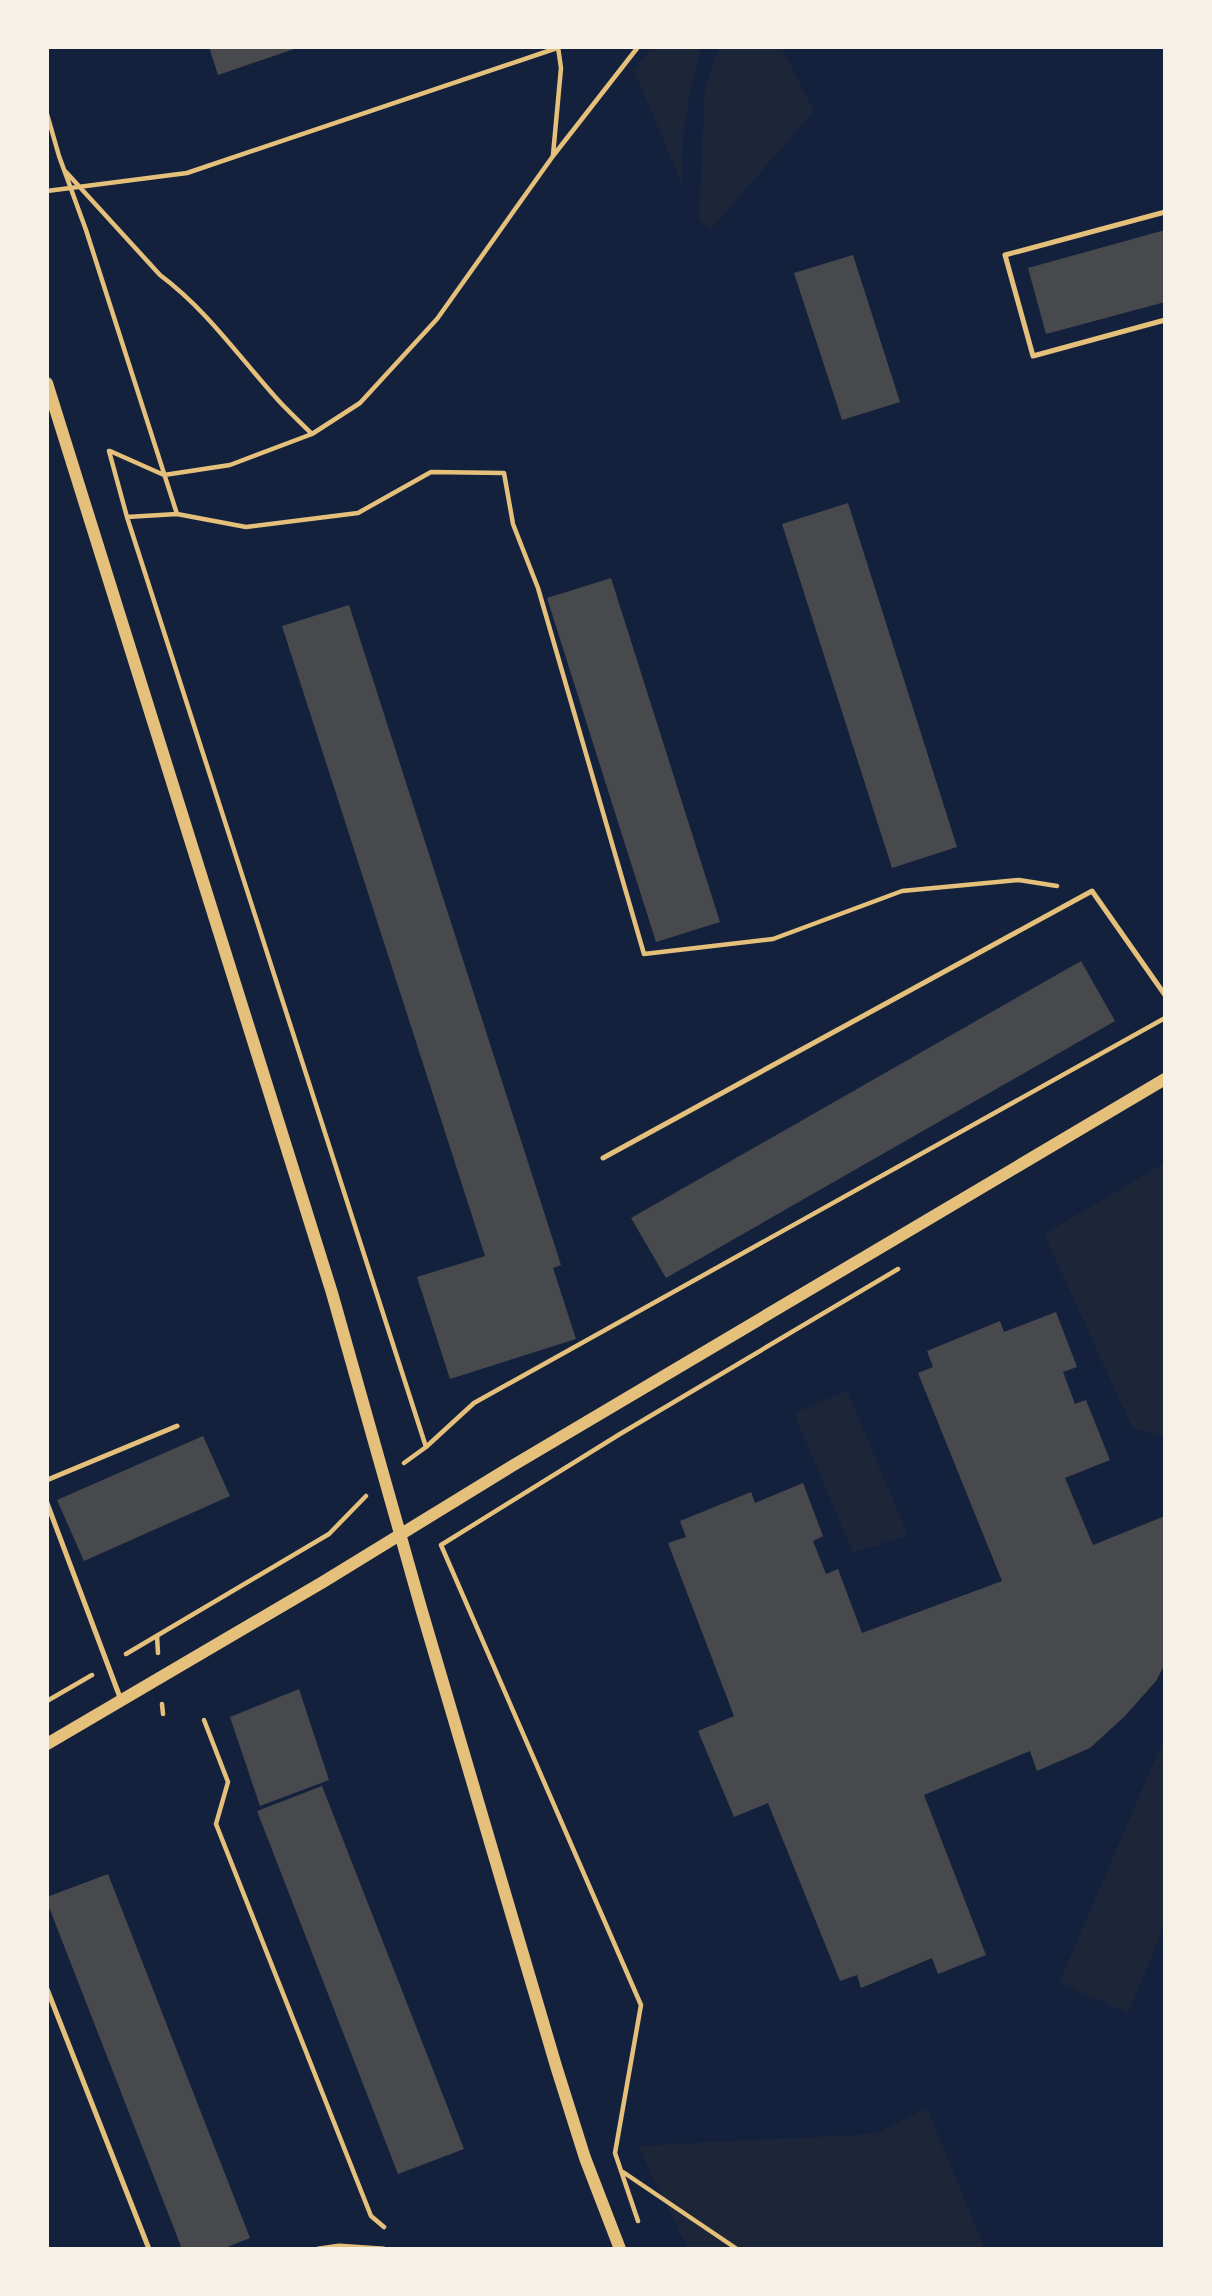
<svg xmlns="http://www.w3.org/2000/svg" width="1212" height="2296" font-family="'IBM Plex Sans',sans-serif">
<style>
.green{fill:#1d2539}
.building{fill:#48494c}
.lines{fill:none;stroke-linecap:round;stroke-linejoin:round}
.path{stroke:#e5c07b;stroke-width:4.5}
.service{stroke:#e5c07b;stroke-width:5}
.tertiary{stroke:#e5c07b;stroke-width:12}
</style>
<rect width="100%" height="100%" fill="#14213d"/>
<path class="green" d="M652,47H701L690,92L683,136L682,184L634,71Z
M721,47H781L814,111L710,230L699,220L705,88L718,49Z
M1165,1163V1436L1161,1437L1132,1427L1044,1234Z
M847,1391L908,1535L853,1553L794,1413Z
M1165,1737V1924L1128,2013L1059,1983Z
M927,2108L985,2249H688L638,2146L875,2134Z"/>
<path class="building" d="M209,47H297V48L218,75Z
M1165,230V302L1046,334L1028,268Z
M853,255L900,402L842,420L794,273Z
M848,503L957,847L892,868L782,524Z
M611,578L720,922L656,942L547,598Z
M349,605L561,1265L553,1268L576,1339L450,1379L417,1277L485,1256L282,626Z
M1081,961L1115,1021L666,1278L631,1218Z
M1056,1312L1077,1367L1063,1372L1075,1404L1086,1400L1110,1460L1065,1478L1093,1545L1165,1516V1664L1156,1681L1125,1716L1090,1748L1037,1771L1030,1751L924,1795L986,1955L938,1974L932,1958L861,1988L857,1975L840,1981L768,1803L734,1817L698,1731L734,1716L668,1543L686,1537L680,1521L751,1492L755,1503L803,1483L823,1536L813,1541L826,1574L838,1569L862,1633L1002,1581L918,1373L933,1367L927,1351L1000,1321L1004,1332Z
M203,1436L230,1496L84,1561L57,1500Z
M299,1689L329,1780L260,1806L230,1717Z
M322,1786L464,2149L398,2174L257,1811Z
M108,1874L250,2238L222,2249H182L47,1902V1897Z"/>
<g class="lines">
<path class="path" d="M47,114L59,156L86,230L177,514
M553,155L561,68L558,47
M66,172L160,275C207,310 239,357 278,400C289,412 301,423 312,434
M47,191L187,173L560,47
M109,451L127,517L426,1447L474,1403L1165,1018
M110,451L164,475L230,465L312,434L360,403L437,319L553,156L638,47
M127,517L177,514L246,527L358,513L431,472L504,473L513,524L538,588L644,954L773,939L902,891L1019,880L1057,886
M404,1463L426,1447
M157,1636L158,1653
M126,1654L329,1534L366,1496
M47,1701L92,1675
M162,1704L163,1714
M204,1720L228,1782L216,1824L371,2216L384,2227
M623,2172L737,2249
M638,2221L615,2153L641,2005L441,1545L620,1434L898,1269"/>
<path class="service" d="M1165,212L1005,255L1033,356L1165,320
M603,1158L1092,891L1165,995
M47,1480L177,1426
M47,1503L121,1700
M47,1989L149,2249
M318,2249L339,2246L384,2249"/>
<path class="tertiary" d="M47,383L332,1293L421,1608L556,2066L585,2158L620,2249
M47,1744L323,1582L512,1466L1165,1079"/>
</g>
<rect width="1212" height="2296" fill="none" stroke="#f6f1e7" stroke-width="98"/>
</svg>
